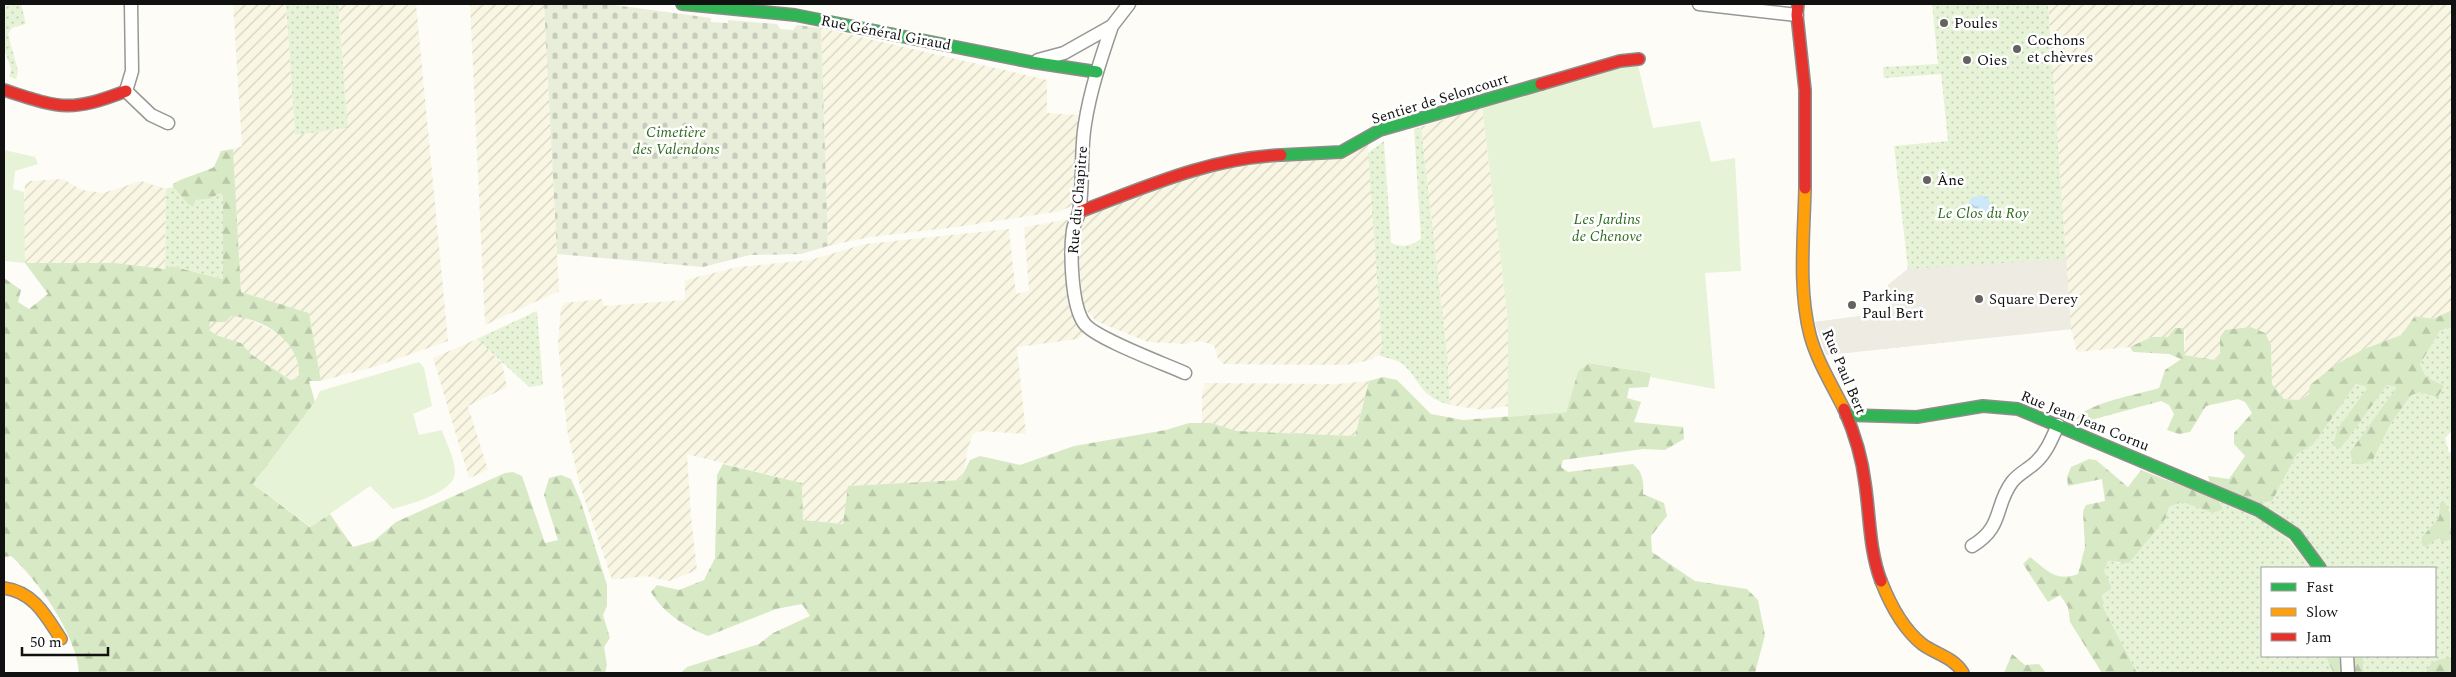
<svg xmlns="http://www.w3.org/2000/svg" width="2456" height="677" font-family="Spectral,serif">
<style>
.farmland{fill:url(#farmland-furrows)}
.grass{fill:url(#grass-dots)}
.forest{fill:url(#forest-firs);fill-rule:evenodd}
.cemetery{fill:url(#cemetery-stones)}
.garden{fill:#e7f3d7}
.plaza{fill:#edebe2}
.water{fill:url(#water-ripples)}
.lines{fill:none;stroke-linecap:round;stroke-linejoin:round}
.street-casing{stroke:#979795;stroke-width:15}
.fast-casing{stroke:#8e8d8b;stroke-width:14}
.slow-casing{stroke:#8e8d8b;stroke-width:14}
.jam-casing{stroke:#8e8d8b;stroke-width:14}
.street{stroke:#fffffe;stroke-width:12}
.fast{stroke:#30b455;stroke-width:11}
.slow{stroke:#ff9f0a;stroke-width:11}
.jam{stroke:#e5322d;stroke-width:11}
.poi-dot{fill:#646362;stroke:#fff;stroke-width:2}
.labels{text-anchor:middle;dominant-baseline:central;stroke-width:5;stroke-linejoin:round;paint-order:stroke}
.poi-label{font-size:15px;fill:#111;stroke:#fff;text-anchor:start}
.street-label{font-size:15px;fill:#111;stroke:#fff}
.park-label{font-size:15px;font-style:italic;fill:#2f6b1f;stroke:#fff}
</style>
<defs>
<pattern id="farmland-furrows" width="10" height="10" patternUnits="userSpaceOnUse" patternTransform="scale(1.25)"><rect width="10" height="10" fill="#f9f7e4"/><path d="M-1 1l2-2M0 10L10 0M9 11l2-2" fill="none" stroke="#d4d3c3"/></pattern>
<pattern id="grass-dots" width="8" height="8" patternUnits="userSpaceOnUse" patternTransform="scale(1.25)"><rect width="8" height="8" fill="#e7f3d7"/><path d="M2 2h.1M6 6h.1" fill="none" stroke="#c5cfb8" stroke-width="1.8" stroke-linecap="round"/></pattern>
<pattern id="forest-firs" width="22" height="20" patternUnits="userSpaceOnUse" patternTransform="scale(1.25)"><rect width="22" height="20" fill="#d8eac5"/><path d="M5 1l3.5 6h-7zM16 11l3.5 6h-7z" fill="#b8c8a8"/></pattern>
<pattern id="cemetery-stones" width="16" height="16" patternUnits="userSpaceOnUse" patternTransform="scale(1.25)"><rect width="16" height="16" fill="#e9eedb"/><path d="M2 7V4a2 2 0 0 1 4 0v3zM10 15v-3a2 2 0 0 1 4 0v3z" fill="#c7cbbb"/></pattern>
<pattern id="water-ripples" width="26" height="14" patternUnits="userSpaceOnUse" patternTransform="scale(1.25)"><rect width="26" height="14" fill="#cde8f7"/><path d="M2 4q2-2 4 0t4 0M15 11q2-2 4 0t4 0" fill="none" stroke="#afc6d3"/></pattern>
</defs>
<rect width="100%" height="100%" fill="#fdfcf7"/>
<path class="farmland" d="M233,4H286L295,135L348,128L338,4H416L448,341L377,366L321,381L309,313L241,292L233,149L242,146Z
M470,4H544L559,291L485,325Z
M2048,4H2452V310L2433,319L2415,316L2401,335L2364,349L2300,400L2284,399L2272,384L2271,345L2220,337V356L2215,360L2183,355L2186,335L2184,328L2169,337H2151L2130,347L2077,352L2071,329Z
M821,28L1047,80V113L1078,115L1075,204L1061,211L957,227L870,237L828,246Z
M1482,107L1508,321V406L1483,410L1450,405L1447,353L1421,127Z
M1368,145L1382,347L1378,355L1371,360L1345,365L1224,364L1218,359L1214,345L1200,341L1185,344L1148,342L1096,321L1083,307L1077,236L1082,218L1188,175Z
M63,179L82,190L103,193L141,181L166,189L165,269L115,263H25L23,229L25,184L30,181Z
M1071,219L1072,302L1077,326L1084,333L1078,339L1017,347L1026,434L982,431L973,434L968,448L964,471L960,480L849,486L843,524L803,520L802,483L687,454L691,517L697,570L669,581L646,576L612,580L580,486L567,430L558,343L561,308L564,303L602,299L604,306L685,300V280L738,267L810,260L865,244L1009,229L1016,294L1029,291L1024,227Z
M230,316L244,317L281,335L295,352L299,368V377L292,380L252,355L241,343L216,335L208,330L210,322H226Z
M477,339L502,363L507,387L468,406L488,470L469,478L433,358Z
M1369,381L1355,436L1237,431L1211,423H1202V393L1205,383L1337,384Z"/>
<path class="grass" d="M4,4H21L26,24L12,28L8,34L18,71L16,79L9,77L11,69L4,48Z
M286,4H338L348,128L295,135Z
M1932,4H2048L2071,329L1826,355L1815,322L1892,312L1888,285L1908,269L1894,146L1948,141L1941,74L1884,78L1883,67L1938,64Z
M1421,127L1447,353L1450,405C1420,396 1423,385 1404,365C1399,360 1386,358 1378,355L1382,347L1368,153L1384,141L1391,243C1403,248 1410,246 1421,239L1414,129Z
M173,187L189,205L193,207L196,200L210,199L220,193L223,196L224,279L171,266L165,269L166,189Z
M537,311L543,385L529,387L477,339Z
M2449,327L2452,329V431L2445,438L2449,453L2452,452V673H2363V656H2435V568H2325L2260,503L2272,501L2297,454L2313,445L2356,384L2368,387L2338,428L2387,385L2398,387L2350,452L2373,460L2390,425L2411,394L2421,392L2436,398L2420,364L2440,331Z
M2218,500L2266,522L2289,540L2311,568H2262V656H2325L2334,673H2137L2104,609L2102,595L2112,588L2103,571L2108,561L2119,563L2166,518L2169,507L2182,502L2214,513Z"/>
<path class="forest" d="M233,149L241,292L309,313L321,381H309L315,402L253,484L310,527L330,514L353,547L374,541L396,522L505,473L513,472L522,476L545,543L558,540L544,495L549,478L561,475L571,479L581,502L607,585V606L603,615L610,638L604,647L607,665L605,673H79C77,636 38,580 11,556L4,557V278L21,290L18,302L29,309L48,294L25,263H115L165,269L171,266L223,279V196L220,193L210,199L196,200L193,207L189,205L173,187V184C186,176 200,174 214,167L221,151ZM231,316C263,318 301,341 299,377L291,380L252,355L241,343L216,335L209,330L210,322H226Z
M2452,310V329L2449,327L2440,331L2420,364L2426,377L2444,386L2437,398L2421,392L2411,395L2390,425L2373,460L2363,464H2353L2350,452L2397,387L2387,385L2340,449L2333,445L2338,428L2368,387L2356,384L2313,445L2297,454L2272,501L2260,503L2210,483L2208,476L2229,479L2245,456L2234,444V433L2252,413L2245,402L2238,399L2206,406L2190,432L2179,434L2167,430L2174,414L2169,405L2161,401L2091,420L2076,419C2087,403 2139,394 2159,388L2165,370L2181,359L2169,354L2133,352L2130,347L2151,337H2168L2175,328H2184V355L2215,360L2220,356V337L2225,330L2251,327L2265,333L2271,345L2272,384L2284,399L2300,400L2309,394L2310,385L2335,365L2364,349L2401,335L2415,316L2433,319Z
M1589,363L1651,373L1648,387L1629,388L1627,398L1641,402L1634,422L1683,427L1684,439L1665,450L1643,449L1563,460L1561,467L1568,472L1633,464C1643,473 1644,481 1643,494L1664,503L1667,516L1651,536L1652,552L1695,581L1747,589L1758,600L1765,635L1755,673H681L687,667L759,644L773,633L810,616L802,604L776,609L708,636C686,627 663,613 651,592L657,585L679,590L704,580L715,558L717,475L723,464L802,483L803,520L843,524L848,486L960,480L970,460L980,456L1020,465L1074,446L1166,430L1189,423H1211L1237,431L1355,436L1369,381L1383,377L1397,380L1431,414L1463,420L1566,412L1578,371Z
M2089,459L2096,460L2128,487L2141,470L2218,500L2223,509L2213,513L2182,502L2169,507L2166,518L2129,563L2108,561L2104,571L2112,588L2102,595L2104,609L2137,673H2102L2070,622L2068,607L2060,595L2048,602L2023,564L2030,557C2048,571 2055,582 2078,574L2085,547L2083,511L2086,505L2105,501L2102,479L2068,486L2067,477L2071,467Z
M2445,502L2450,514V528H2452V539L2442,542L2439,537L2426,547L2422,545V537L2439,518L2440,503Z
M2012,654L2025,665L2039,664L2046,673H2004Z
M2325,656H2339L2342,673H2334Z
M2352,656H2363V673H2355Z
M2452,658V673H2426C2430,660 2439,659 2452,658Z"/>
<path class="cemetery" d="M544,4H607L711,18V22L728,23V20L777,24L780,29L793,30L797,25L821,28L828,246L801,254L750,255L703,267L557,254Z"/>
<path class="garden" d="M1637,61L1653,128L1700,121L1711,162L1735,158L1741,271L1705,273L1715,389L1650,377L1651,373L1589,363L1578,371L1566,412L1508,417V321L1482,107Z
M4,150L35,157L38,164L15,171L13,189L24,192L25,263L4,261Z
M419,362L424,368L432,406L413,414L419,435L442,430C446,443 455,459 455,472C455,493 409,504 393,509L370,486L311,527L253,484L315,402L320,391Z"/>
<path class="plaza" d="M2066,259L2071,329L1826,355L1815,322L1891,312L1888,285L1908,269Z"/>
<path class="water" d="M1980,195L1987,197L1991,204L1990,210L1983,214L1977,213L1969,204L1971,198Z"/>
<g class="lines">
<defs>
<path id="street" d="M131,4L132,71L126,91L151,115L168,123
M1699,4L1797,15
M1112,26C1101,58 1090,91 1085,124C1080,153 1084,183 1079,212C1078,218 1074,223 1073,230C1070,251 1071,305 1084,323C1094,338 1165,364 1185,373
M1038,60L1064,53L1112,26L1129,4
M1972,546C2004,527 1994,506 2012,482C2019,473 2029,469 2036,462C2047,452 2052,438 2058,425
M2347,656L2348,673"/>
<path id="fast" d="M682,4L795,15L1031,62L1097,72
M1281,155L1341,152L1380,130L1541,84
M1846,415L1917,417L1983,406L2018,409L2258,510L2295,534L2320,568"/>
<path id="slow" d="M1805,188C1804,236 1798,288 1810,335C1817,361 1832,385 1844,409
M1881,581C1890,604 1902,628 1922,644C1935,654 1954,657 1963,673
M4,588C34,592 46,616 61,639"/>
<path id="jam" d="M1798,4L1797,15L1805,90V188
M1541,84L1620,61L1639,59
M4,90C60,108 69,113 126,91
M1079,212C1148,186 1206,159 1281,155
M1844,409C1854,432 1862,457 1865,483C1870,516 1869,549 1881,581"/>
</defs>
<use href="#street" class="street-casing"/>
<use href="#fast" class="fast-casing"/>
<use href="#slow" class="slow-casing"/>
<use href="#jam" class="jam-casing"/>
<use href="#street" class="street"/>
<use href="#fast" class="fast"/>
<use href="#slow" class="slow"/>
<use href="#jam" class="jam"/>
</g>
<g class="poi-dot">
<circle cx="1944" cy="23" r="5"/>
<circle cx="2017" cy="49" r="5"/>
<circle cx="1967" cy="60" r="5"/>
<circle cx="1927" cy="180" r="5"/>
<circle cx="1979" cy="299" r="5"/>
<circle cx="1852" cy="305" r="5"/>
</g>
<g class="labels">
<g class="poi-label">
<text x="1954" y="23">Poules</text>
<text x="2027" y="40">Cochons<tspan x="2027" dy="17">et chèvres</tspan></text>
<text x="1977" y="60">Oies</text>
<text x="1937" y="180">Âne</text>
<text x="1862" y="296">Parking<tspan x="1862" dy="17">Paul Bert</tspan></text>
<text x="1989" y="299">Square Derey</text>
</g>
<g class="street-label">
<text transform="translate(886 33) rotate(11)">Rue Général Giraud</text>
<text transform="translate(1440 99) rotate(-17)">Sentier de Seloncourt</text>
<text transform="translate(1078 200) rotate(-85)">Rue du Chapitre</text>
<text transform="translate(1844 372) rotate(67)">Rue Paul Bert</text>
<text transform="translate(2085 421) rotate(22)">Rue Jean Jean Cornu</text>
</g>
<g class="park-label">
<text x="676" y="132">Cimetière<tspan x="676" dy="17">des Valendons</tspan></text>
<text x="1983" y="213">Le Clos du Roy</text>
<text x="1607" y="219">Les Jardins<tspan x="1607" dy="17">de Chenove</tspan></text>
</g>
</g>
<rect width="2456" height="677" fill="none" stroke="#111111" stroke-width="10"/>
<rect x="2261" y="567" width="175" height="90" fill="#ffffff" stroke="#a0a0a0"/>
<rect x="2271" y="583" width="25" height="8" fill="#30b455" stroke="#a0a0a0"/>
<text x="2306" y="592" font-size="15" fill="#111111">Fast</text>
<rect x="2271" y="608" width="25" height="8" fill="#ff9f0a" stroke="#a0a0a0"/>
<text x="2306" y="617" font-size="15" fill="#111111">Slow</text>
<rect x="2271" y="633" width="25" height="8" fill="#e5322d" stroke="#a0a0a0"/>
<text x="2306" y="642" font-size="15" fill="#111111">Jam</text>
<path d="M22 647v8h86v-8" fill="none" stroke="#111111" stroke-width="2.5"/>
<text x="30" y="647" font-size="15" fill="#111111" stroke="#ffffff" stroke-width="4" paint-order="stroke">50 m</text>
</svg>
